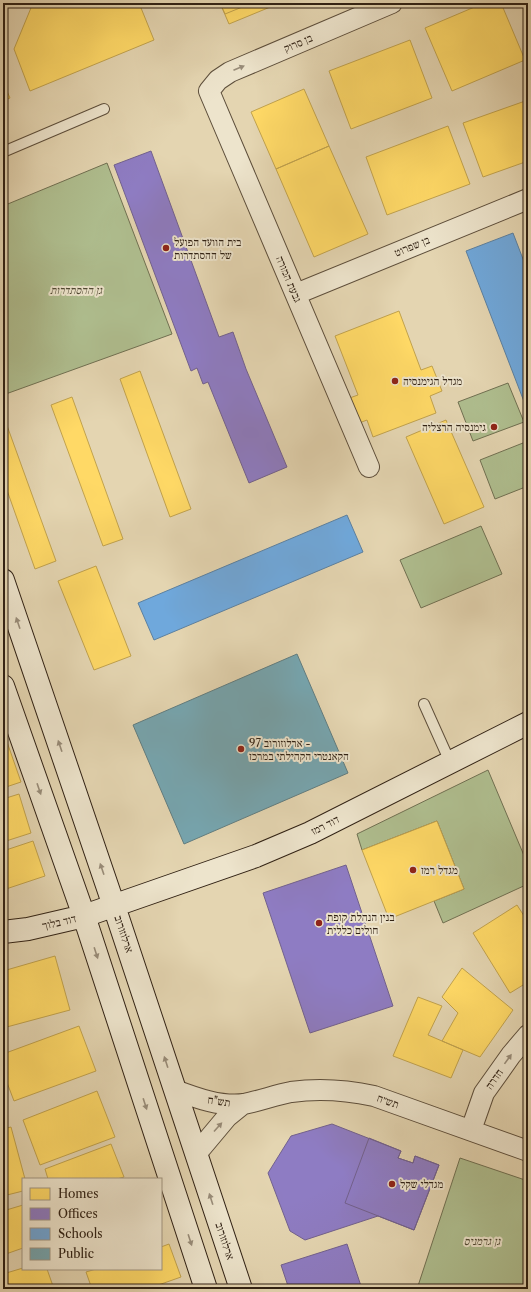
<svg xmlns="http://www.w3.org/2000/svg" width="531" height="1292" font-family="'Libre Caslon Text','Frank Ruhl Libre',serif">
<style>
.green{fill:#afbe8f;stroke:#707052}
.homes{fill:#ffd966;stroke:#c1a24d}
.offices{fill:#8e7cc3;stroke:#72618e}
.schools{fill:#6fa8dc;stroke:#5c80a0}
.public{fill:#76a5af;stroke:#617d80}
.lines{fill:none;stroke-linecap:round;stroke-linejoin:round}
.lane-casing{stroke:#5d4e3b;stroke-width:12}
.street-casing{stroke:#5d4e3b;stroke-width:22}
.secondary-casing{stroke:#302114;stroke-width:24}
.lane{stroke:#ede4cc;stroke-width:10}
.street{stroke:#ede4cc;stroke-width:20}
.secondary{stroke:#ede4cc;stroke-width:22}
.oneway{fill:#988c79}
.poi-dot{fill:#8f2418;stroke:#ede4cc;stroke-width:1.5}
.labels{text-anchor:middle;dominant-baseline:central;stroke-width:4;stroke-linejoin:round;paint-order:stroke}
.street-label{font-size:11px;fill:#302114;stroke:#ede4cc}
.poi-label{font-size:11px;fill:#302114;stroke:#ede4cc;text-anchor:start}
.park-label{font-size:11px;font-style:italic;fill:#504833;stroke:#ede4cc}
</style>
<rect width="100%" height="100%" fill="#e4d5b1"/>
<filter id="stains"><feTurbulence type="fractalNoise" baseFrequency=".005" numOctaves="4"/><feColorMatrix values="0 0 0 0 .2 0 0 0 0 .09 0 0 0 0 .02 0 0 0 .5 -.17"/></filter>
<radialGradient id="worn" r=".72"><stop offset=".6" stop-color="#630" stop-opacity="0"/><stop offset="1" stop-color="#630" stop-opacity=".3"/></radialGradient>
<path class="green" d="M107,163L172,334L3,395V206Z
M508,383L524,422L473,441L458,402Z
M528,441V486L495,499L480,460Z
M481,526L502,574L421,608L400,560Z
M488,770L528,865V884L443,923L434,901L464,889L437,821L362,850L357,834Z
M460,1158L528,1181V1289H417Z"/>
<path class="homes" d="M33,3H139L154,40L30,91L14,49Z
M220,3H280L229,24Z
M220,3H252L225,14Z
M484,3H501L525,60L452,91L425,28Z
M410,40L432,98L351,129L329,71Z
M3,82L10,98L3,101Z
M304,89L329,146L276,169L251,112Z
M528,100V161L483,177L463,123Z
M448,126L470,184L387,215L366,157Z
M329,146L368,234L314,257L276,169Z
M399,311L421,370L432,366L442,391L430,396L436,413L373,437L367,420L354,425L344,400L358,395L335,336Z
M140,371L191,509L170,517L120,379Z
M72,397L123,539L103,546L51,405Z
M3,420H5L56,561L35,569L3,479Z
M446,420L484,507L444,524L406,437Z
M96,566L131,656L94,670L58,581Z
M6,739L21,782L3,788V741Z
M19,794L31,833L3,842V799Z
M437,821L464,889L389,919L362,850Z
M33,841L45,876L3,890V851Z
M517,905L528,922V982L510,993L473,933Z
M55,956L70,1010L3,1028V971Z
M462,968L513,1010L480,1057L442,1041L458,1013L442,997Z
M418,997L442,1006L428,1035L463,1050L451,1078L393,1056Z
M79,1026L96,1071L14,1101L3,1072V1054Z
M97,1091L115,1137L40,1165L23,1120Z
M11,1127L25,1179H23V1191L3,1196V1129Z
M111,1144L124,1177L117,1179H48L45,1169Z
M23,1205V1248L3,1255V1211Z
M169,1244L181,1277L147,1289H92L86,1272L96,1269H161V1247Z
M23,1268L47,1269L54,1289H3V1274Z"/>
<path class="offices" d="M151,151L219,337L233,332L246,369L287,467L249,483L208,382L203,384L197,368L191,371L114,165Z
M346,865L393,1006L310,1033L263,893Z
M332,1124L401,1151L398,1158L413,1163L415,1156L439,1165L414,1230L378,1216L305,1240L290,1231L268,1173L291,1136Z
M369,1138L401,1151L398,1158L413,1163L415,1156L439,1165L414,1230L345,1203Z
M347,1244L362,1289H289L281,1265Z"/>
<path class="schools" d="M513,233L528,272V412L466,251Z
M347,515L363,552L154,640L138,603Z"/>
<path class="public" d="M297,654L348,773L184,844L133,725Z"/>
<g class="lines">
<defs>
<path id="lane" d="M3,152L104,109
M424,704L450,762"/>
<path id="street" d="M296,294L528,199
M369,467L209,91L218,80L230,72L392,3
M175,1090C196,1098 221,1107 244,1104C260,1101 275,1095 291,1092C320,1088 346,1090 374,1096L528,1151
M471,1130L484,1093L511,1055L528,1035
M196,1154L227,1117L243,1104"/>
<path id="secondary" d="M3,580L114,906L241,1289
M3,686L84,916L206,1289
M3,932L28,929L84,916L256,856L310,833L528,723"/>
</defs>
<use href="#lane" class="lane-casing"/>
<use href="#street" class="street-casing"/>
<use href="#secondary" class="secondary-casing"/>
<use href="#lane" class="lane"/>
<use href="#street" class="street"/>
<use href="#secondary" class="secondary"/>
</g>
<defs><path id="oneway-solid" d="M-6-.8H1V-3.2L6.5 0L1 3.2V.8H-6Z"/></defs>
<g class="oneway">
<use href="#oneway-solid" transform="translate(239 68) rotate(-23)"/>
<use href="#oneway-solid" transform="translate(18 623) rotate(-109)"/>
<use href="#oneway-solid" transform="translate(60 746) rotate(-109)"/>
<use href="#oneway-solid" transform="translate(39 789) rotate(71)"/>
<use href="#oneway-solid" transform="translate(102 869) rotate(-109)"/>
<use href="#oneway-solid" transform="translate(96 953) rotate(72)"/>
<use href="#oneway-solid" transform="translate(508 1059) rotate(-54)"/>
<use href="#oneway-solid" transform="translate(166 1062) rotate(-108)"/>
<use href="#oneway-solid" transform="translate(145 1104) rotate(72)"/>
<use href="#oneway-solid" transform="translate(218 1127) rotate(-48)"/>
<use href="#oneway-solid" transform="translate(211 1199) rotate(-108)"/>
<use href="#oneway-solid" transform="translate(190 1240) rotate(72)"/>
</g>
<g class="poi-dot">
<circle cx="166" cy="248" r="4"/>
<circle cx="395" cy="381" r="4"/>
<circle cx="494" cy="427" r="4"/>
<circle cx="241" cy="749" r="4"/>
<circle cx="413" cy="870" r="4"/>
<circle cx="319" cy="923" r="4"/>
<circle cx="392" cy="1184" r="4"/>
</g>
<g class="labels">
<g class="street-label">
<text transform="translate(298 43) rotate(-23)">בן סרוק</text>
<text transform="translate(412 246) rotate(-22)">בן שפרוט</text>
<text transform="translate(289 279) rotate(67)">גבעת המורה</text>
<text transform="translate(325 825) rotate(-27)">דוד רמז</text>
<text transform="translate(59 922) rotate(-13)">דוד בלוך</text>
<text transform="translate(124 934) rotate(72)">ארלוזורוב</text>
<text transform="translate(494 1079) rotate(-55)">חדרה</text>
<text transform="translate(219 1101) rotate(8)">תש"ח</text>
<text transform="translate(388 1101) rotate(19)">תש״ח</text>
<text transform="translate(225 1241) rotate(72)">ארלוזורוב</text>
</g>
<g class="poi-label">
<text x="174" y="242">בית הוועד הפועל<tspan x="174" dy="13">של ההסתדרות</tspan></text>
<text x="403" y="381">מגדל הגימנסיה</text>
<text x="486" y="427" text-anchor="end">גימנסיה הרצליה</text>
<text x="249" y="743">ארלוזורוב 97 -<tspan x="249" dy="13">הקאנטרי הקהילתי במרכז</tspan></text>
<text x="421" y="870">מגדל רמז</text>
<text x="327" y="917">בנין הנהלת קופת<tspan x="327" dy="13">חולים כללית</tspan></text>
<text x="400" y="1184">מגדלי שקל</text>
</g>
<g class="park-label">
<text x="76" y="290">גן ההסתדרות</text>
<text x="482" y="1241">גן גרמניס</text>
</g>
</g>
<rect width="531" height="1292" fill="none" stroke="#e4d5b1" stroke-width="16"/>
<rect x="4" y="4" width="523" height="1284" fill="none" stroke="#302114" stroke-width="2"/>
<rect x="8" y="8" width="515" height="1276" fill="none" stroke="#302114"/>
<rect x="22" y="1178" width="140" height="92" fill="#ede4cc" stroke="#a19682"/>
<rect x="30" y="1188" width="20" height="12" fill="#ffd966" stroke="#a19682"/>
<text x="58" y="1198" font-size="12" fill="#302114">Homes</text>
<rect x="30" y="1208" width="20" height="12" fill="#8e7cc3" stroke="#a19682"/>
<text x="58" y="1218" font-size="12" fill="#302114">Offices</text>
<rect x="30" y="1228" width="20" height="12" fill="#6fa8dc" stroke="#a19682"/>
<text x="58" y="1238" font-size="12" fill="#302114">Schools</text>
<rect x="30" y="1248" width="20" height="12" fill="#76a5af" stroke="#a19682"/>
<text x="58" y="1258" font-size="12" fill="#302114">Public</text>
<rect width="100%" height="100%" filter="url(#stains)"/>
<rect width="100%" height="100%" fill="url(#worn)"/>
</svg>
